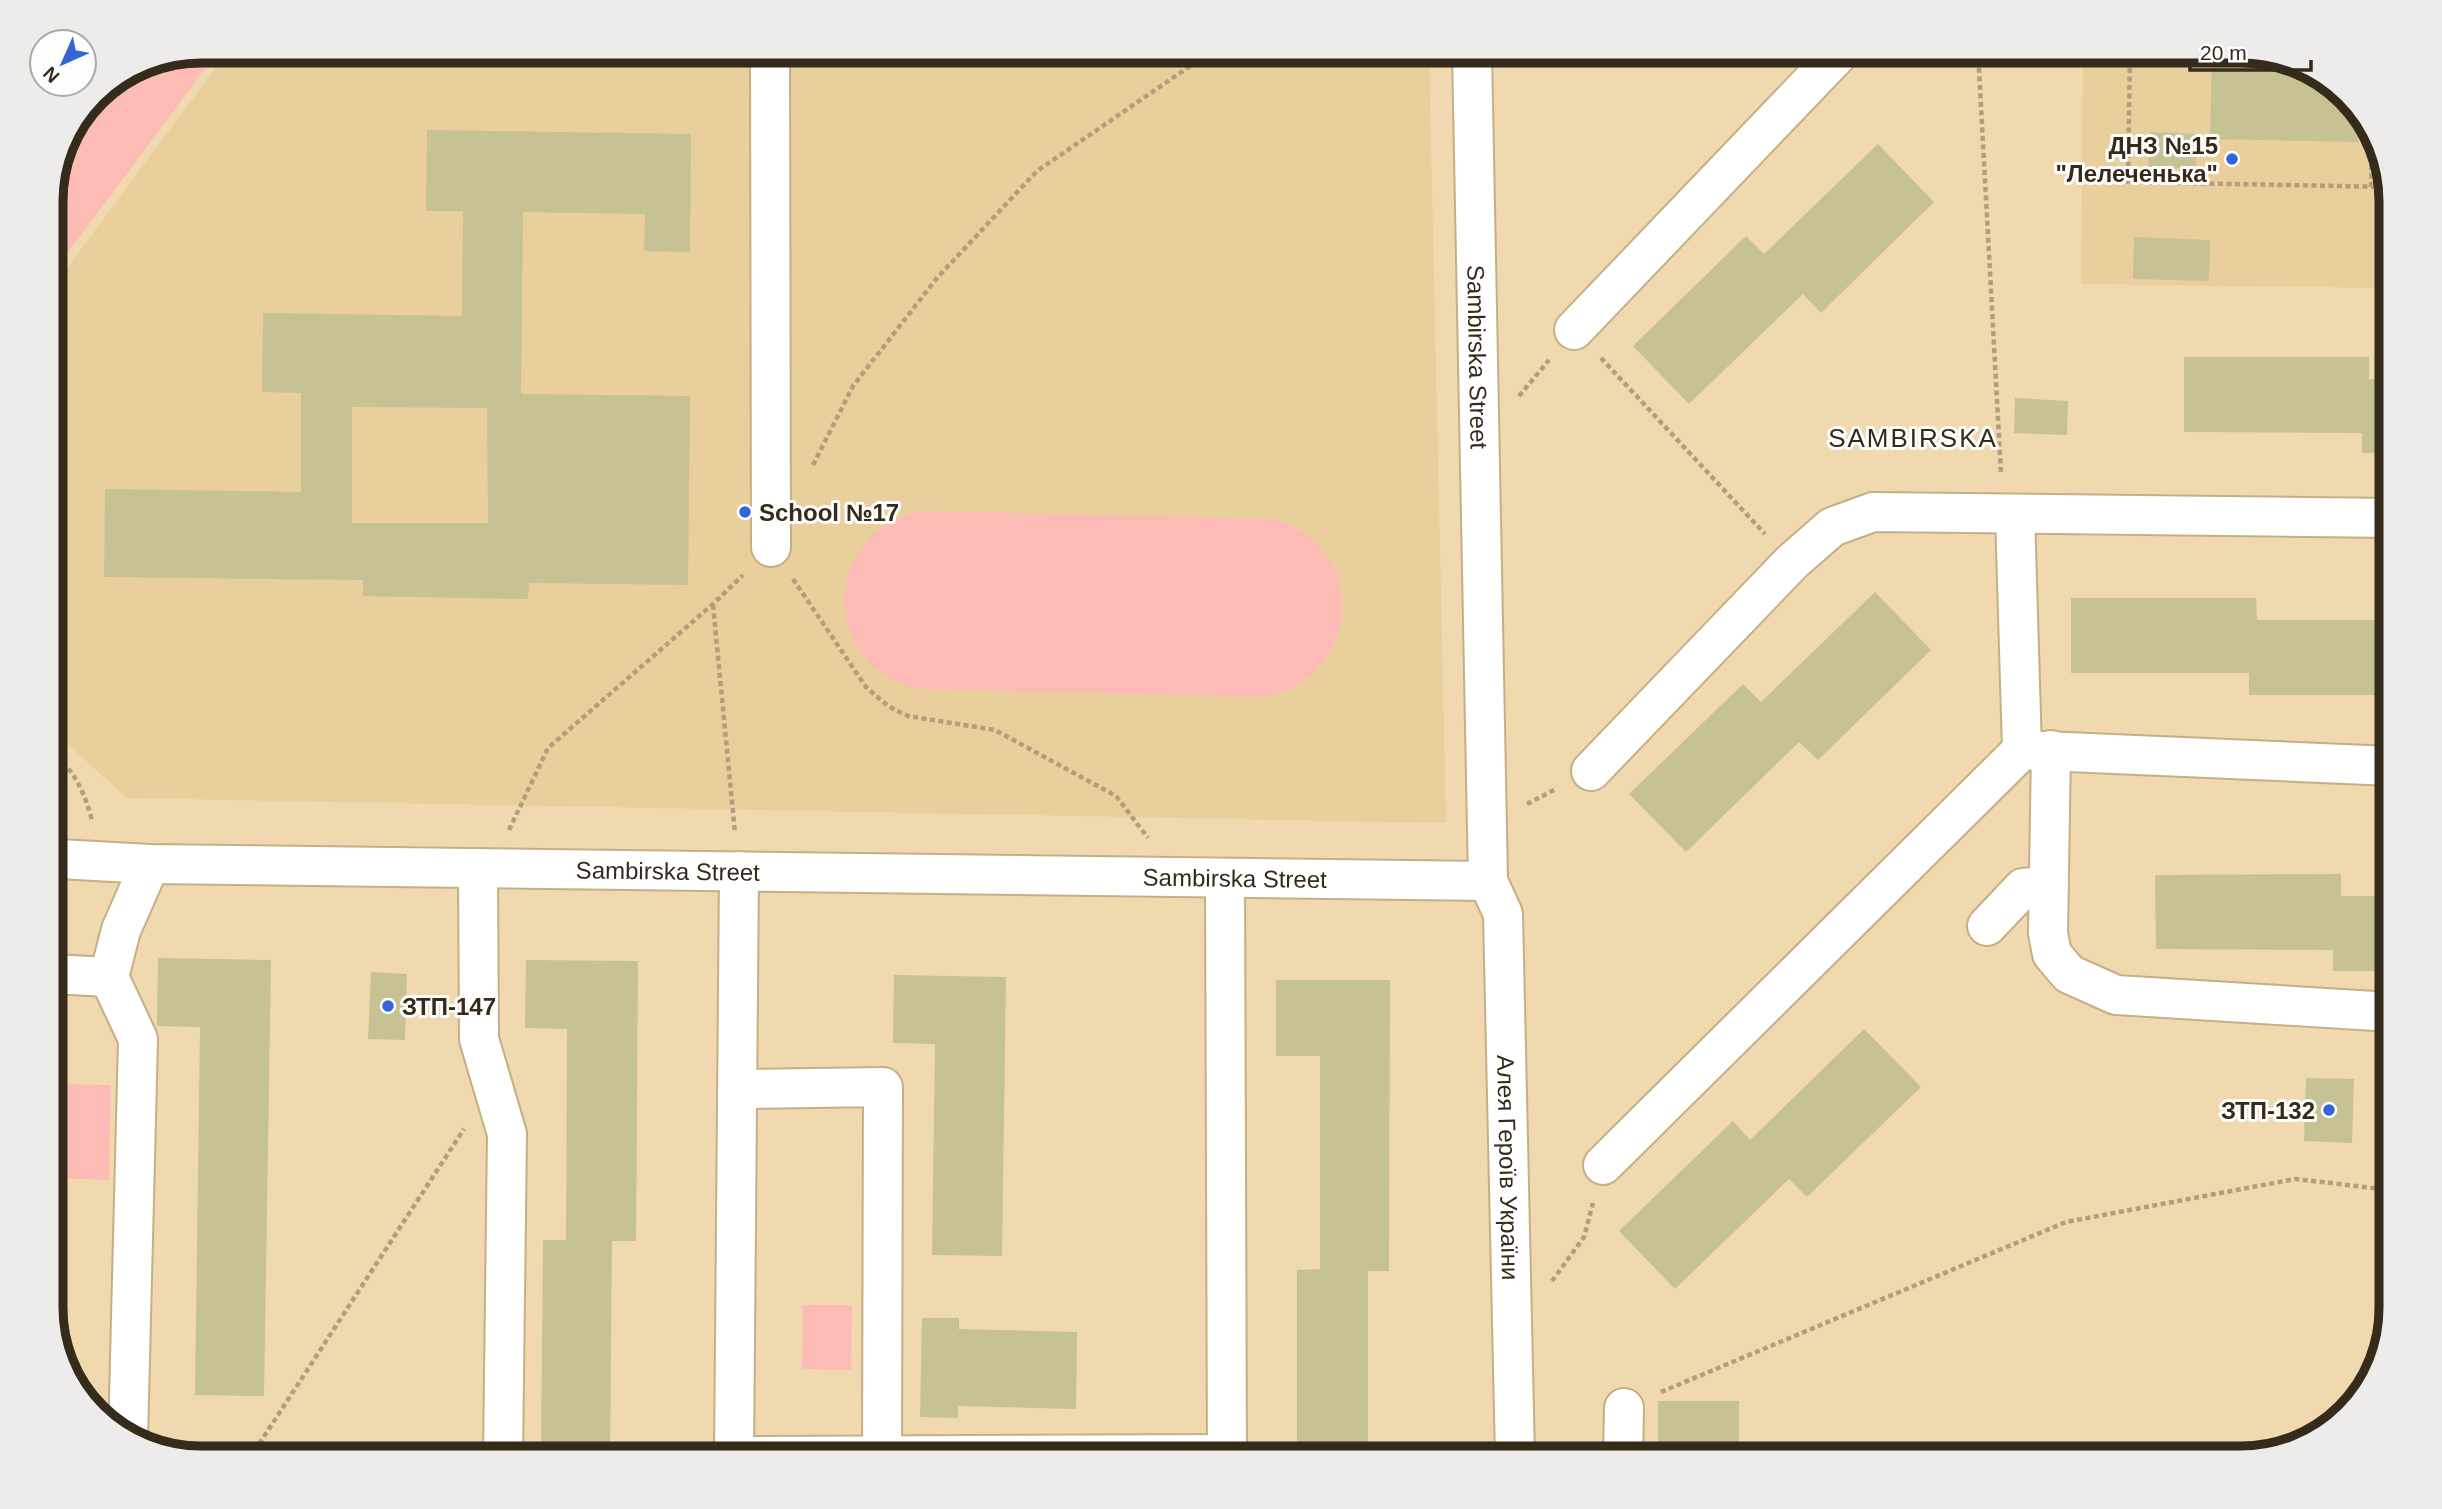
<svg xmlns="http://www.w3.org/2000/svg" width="2442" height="1509" font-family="Helvetica,sans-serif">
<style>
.built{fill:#e9cf9c}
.green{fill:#fdbbb6}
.building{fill:#c7c294;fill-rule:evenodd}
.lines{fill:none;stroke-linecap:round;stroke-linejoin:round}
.minor-casing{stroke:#c5af85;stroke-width:42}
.path{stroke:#b19f7c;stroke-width:4.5;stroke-dasharray:5 3.5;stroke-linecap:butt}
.minor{stroke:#fff;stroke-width:38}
.poi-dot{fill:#3366d5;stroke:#fdfdfd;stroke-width:2.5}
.labels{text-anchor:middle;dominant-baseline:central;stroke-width:6;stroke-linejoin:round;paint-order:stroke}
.poi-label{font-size:24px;font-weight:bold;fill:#342b1a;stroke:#fdfdfd;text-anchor:end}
.street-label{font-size:24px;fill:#342b1a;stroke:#fdfdfd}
.neighbourhood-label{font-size:26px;letter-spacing:2px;fill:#342b1a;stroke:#fdfdfd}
.rim{fill:none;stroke:#342b1a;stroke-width:9}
</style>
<rect width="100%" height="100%" fill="#f0d9ae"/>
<path class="built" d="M228,51H1429L1446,823L127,798L70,746L51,734V290Z
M2083,51H2241L2316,71L2371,126L2391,192V288L2081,284Z"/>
<path class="green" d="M201,51H218L51,275V192L66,135L95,95L144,62Z
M920,511L1269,519C1370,539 1365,676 1265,697L917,689C818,664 821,534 920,511Z
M51,1084L111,1085L109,1180L51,1178Z
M803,1305H852L851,1370L802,1369Z"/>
<path class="building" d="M2212,53L2253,54L2316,71L2359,114L2358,142L2210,139Z
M427,130L691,134L690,252L644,251L645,214L523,212L521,394L690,396L688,585L529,583L528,599L363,596V580L104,577L105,489L301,492V393L262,392L263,313L462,316L463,211H426ZM352,407L487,408L488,523H352Z
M2150,132L2197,134L2196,169L2148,167Z
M1878,144L1934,202L1821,313L1803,294L1689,404L1633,346L1746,236L1764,254Z
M2383,236L2391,237V273H2382Z
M2134,237L2210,240L2209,281L2133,279Z
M2184,357H2369V379L2391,380V453H2362V433L2184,432Z
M2015,398L2068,401L2067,435L2014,433Z
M1875,592L1931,650L1818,760L1799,742L1686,852L1629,794L1743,684L1761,702Z
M2071,598H2256L2257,620H2391V695H2249V673H2071Z
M2341,874V896H2391V971H2333V950L2156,949L2155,875Z
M158,958L271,960L264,1396L195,1395L200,1027L157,1026Z
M526,960L638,961L636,1241H612L610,1458H541L543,1240H566L567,1029L525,1028Z
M371,972L407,974L405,1040L368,1039Z
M894,975L1006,977L1002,1256L932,1255L935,1044L893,1043Z
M1276,980H1390L1389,1271H1368V1458H1297V1270L1320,1269V1056H1276Z
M1864,1029L1921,1087L1807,1197L1789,1179L1675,1289L1619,1231L1733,1121L1750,1140Z
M2306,1078L2354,1079L2352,1143L2304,1141Z
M922,1318H959V1329L1077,1332L1076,1409L958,1406V1418L920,1417Z
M1658,1401H1739V1458H1658Z"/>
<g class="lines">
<defs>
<g id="minor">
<path d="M770,51L771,547"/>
<path id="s1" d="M1472,51L1488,881L1503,914L1515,1458"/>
<path d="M1574,330L1841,51"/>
<path d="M2015,514L2022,750"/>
<path d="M2051,750L2048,933L2052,954L2069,974L2116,995L2391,1012"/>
<path d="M1591,771L1792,562L1832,527L1873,512L2391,518"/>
<path id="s2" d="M59,859L150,864L1488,881"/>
<path d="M478,868L479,1039L507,1134L503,1458"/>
<path d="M1225,878L1227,1458"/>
<path d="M1987,926L2023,888L2049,886"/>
<path d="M51,974L109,977"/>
<path d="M737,1089L883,1087L882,1455"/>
<path d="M1603,1165L2022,750L2391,766"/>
<path d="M128,1439L138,1039L109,977L121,930L150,864"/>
<path d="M734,1456L1227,1454"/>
<path d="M734,1458L739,871"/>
<path d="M1623,1458L1624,1408"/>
</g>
</defs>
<use href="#minor" class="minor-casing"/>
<path class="path" d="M1978,51L2001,474
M2130,51L2128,182L2390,187
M2371,187L2372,130
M1601,358L1765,534
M1519,396L1549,360
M813,465L853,386L937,278L1037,171L1212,51
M793,579L866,687L888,706L908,716L995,730L1116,796L1148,838
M713,605L735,833
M51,750C74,770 84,791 92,820
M1527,804L1556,789
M509,830L548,748L713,604L743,575
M1552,1281L1584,1237L1593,1203
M1661,1392L2066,1222L2295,1179L2391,1190
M250,1458L464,1129"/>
<use href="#minor" class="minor"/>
</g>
<g class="poi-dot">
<circle cx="2232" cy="159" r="7"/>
<circle cx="745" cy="512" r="7"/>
<circle cx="388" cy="1006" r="7"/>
<circle cx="2329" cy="1110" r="7"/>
</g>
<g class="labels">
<g class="poi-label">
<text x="2218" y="145">ДНЗ №15<tspan x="2218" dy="28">"Лелеченька"</tspan></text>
<text x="759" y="512" text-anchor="start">School №17</text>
<text x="402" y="1006" text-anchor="start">ЗТП-147</text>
<text x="2315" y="1110">ЗТП-132</text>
</g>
<g class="street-label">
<text stroke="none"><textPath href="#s1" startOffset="306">Sambirska Street</textPath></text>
<text stroke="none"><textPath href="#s2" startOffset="609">Sambirska Street</textPath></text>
<text stroke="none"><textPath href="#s2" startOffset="1176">Sambirska Street</textPath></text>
<text stroke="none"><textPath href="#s1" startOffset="1120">Алея Героїв України</textPath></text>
</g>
<g class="neighbourhood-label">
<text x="1913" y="438">SAMBIRSKA</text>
</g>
</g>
<path d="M0 0H2442V1509H0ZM201 63H2241A138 138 0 0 1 2379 201V1308A138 138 0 0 1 2241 1446H201A138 138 0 0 1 63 1308V201A138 138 0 0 1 201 63Z" fill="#edeceb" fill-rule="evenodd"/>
<path class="rim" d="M201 63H2241A138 138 0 0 1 2379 201V1308A138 138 0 0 1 2241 1446H201A138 138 0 0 1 63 1308V201A138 138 0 0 1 201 63Z"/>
<g transform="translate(63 63) rotate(225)"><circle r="33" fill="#fdfdfd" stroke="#ada9a2" stroke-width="2"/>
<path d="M0-5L12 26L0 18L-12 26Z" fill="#3366d5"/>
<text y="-10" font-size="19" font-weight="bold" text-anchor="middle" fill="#342b1a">N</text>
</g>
<path d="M2190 60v10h121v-10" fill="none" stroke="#342b1a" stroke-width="3.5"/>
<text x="2200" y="60" font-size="21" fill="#342b1a" stroke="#fdfdfd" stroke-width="5" paint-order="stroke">20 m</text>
</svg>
